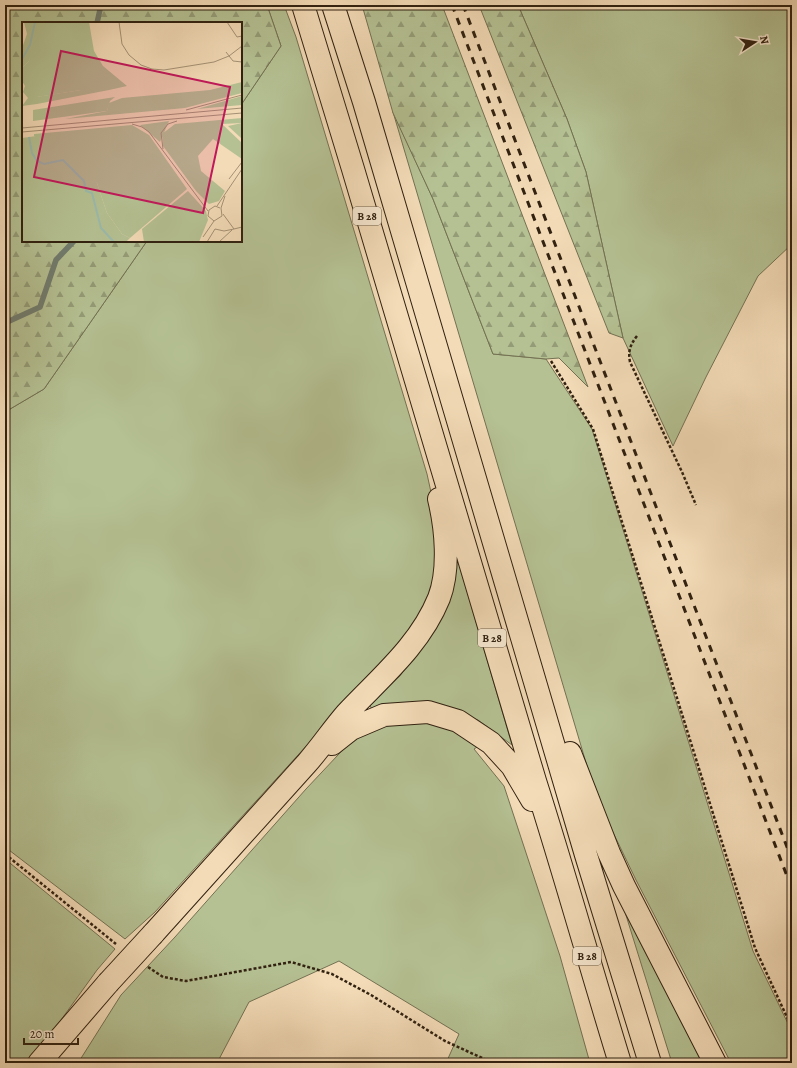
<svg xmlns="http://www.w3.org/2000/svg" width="797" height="1068" font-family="Alegreya,serif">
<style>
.grass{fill:#b5c193;stroke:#737152}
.forest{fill:url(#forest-firs);stroke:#737152}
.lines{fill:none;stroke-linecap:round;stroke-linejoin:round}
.stream{stroke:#717d6f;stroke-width:5.5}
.highway-casing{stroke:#312110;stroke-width:24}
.path{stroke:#312110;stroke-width:2.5;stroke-dasharray:3 2;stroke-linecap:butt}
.highway{stroke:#f3dbb7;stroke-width:22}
.rail{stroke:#312110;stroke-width:3;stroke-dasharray:7 7;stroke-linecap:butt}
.highway-bridge-casing{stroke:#312110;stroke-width:24;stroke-linecap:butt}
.highway-bridge{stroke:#f3dbb7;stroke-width:22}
.labels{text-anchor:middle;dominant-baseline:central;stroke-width:4;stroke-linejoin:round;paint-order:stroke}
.shield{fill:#f7e8d0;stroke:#6c5d4a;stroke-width:1}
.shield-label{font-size:11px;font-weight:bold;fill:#312110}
.inset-river{fill:none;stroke:#9bbbae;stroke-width:2}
.inset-road{fill:none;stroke:#a59174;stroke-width:1}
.view{fill:#c2185b;fill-opacity:0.15;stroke:#c2185b;stroke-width:2}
.inset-edge{fill:none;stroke:#312110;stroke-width:2}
</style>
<defs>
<pattern id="forest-firs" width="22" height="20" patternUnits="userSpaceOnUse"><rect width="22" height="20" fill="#b5c193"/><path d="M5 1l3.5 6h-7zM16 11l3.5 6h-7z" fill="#949c77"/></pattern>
</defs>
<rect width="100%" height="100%" fill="#f3dbb7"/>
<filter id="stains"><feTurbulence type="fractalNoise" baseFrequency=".005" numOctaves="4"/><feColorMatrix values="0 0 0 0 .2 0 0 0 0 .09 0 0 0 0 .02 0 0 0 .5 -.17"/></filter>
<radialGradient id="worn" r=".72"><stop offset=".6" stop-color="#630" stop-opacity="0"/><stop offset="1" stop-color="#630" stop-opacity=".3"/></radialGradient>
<path class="grass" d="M267,5H284L296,37L427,474L438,524L434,584L411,631L155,912L125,939L5,847V412L44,389L147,241H241V105L281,46Z
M518,5H792V244L758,276L706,377L673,446L623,338L586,172L567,119Z
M393,112L433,199L493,354L546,359L592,429L753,951L792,1032V1063H731L636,880L609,824L587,766Z
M457,560L460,567L512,745L478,720L438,705L374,713L369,704L400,676L436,623L454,575Z
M423,721L458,730L482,744L474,749L504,786L560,956L590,1063H446L459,1034L339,961L249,1002L217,1063H78L121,995L175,937L306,789L354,738L389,722Z
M5,859L115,949L97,970L30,1063H5Z
M620,896L711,1063H672Z"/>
<path class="forest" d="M5,5H267L281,46L241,105V23H23V241H147L44,389L5,412Z
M362,5H442L588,387L559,358L546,359L493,354L433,199L393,113Z
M479,5H518L567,119L586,172L623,338L609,333Z"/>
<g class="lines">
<path class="stream" d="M97,23L101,5
M5,323L40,307L56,260L74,241"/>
<defs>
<path id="highway" d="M303,5L353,169L535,781C565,875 591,969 620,1063
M333,5L364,102L586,855L650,1063
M332,744L351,729L384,715L428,712L458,721L491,743L512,766L532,800
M570,753L609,853L624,886L715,1063
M153,934C204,877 256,820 307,763C321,747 333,729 347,713C381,677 420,645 439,598C450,569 446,528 439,499
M39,1063L108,983"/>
</defs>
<use href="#highway" class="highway-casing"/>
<path class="path" d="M637,336C630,345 628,351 630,362L682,472L696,505
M551,361L593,429L755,948L792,1028
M5,854L116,944
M148,967L163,977L186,981L291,962L332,974L371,995L445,1041L493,1063"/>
<use href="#highway" class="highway"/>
<path class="rail" d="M452,5L792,889
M463,5L792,860"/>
<defs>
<path id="highway-bridge" d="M108,983L153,934"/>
</defs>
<use href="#highway-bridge" class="highway-bridge-casing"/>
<use href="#highway-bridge" class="highway-bridge"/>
</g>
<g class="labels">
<g class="shield">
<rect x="353" y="207" width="28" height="18" rx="3"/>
<rect x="478" y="629" width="28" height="18" rx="3"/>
<rect x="573" y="947" width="28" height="18" rx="3"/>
</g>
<g class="shield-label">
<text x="367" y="216">B 28</text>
<text x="492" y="638">B 28</text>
<text x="587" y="956">B 28</text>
</g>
</g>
<g transform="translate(22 22)">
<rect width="220" height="220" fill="#f3dbb7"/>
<path d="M14,0H67L72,29L81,44L105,64L87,68H59L15,75V82L0,84L6,76L1,70L3,64L0,59V46L7,39ZM220,60V71L163,86L43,97L85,89L87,81L100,76L188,68ZM220,74V83L175,87ZM220,96V101L200,102L220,121V137L191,117L176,134L179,149L203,169L197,179L187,182L174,169L141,124L140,112L153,102ZM147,99L138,120L118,103ZM110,103L127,113L165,167L108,216L100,212L85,191L75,161L12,114V112ZM166,169L184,189L186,198L177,220H122L120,207Z" fill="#b5c193"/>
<path d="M2,0L15,1L12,23L7,39L0,46V26L5,12ZM59,68H87L15,82L14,75ZM93,75L88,79L85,89L11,99V88ZM29,112L75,161L85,191L100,212L108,216L104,220H0V116Z" fill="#b5c193"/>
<path d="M220,101V115L219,116L206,104Z" fill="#b5c193"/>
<path class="inset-river" d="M0,37L8,23L13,0M7,115L10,131L15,139L22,142L41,138L62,159L64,169L70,171L79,206L92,220"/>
<path class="inset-road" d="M97,0L100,22L107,33L119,43L130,47L142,48L192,40L207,34L220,24M205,0L215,15L220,14M204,30L211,39L220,40M164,88L220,73M110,102L120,105L127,110L186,189M0,106L220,86M0,110L220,91M141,127L139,111L146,102L155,99M207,157L220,140M195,184L220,147M201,192L212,207L220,205M192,199L186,194L187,188L193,184L198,186M181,215L192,199L200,194L199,186L203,174M185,220L193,207L202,209L212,207M197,220L210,208"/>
<path class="view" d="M39,29L208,65L181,191L12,155Z"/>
<rect width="220" height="220" class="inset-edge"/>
</g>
<rect width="797" height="1068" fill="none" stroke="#f3dbb7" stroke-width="20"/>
<rect x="6" y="6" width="785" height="1056" fill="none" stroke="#312110" stroke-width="2"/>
<rect x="10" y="10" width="777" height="1048" fill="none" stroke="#312110"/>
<g transform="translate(755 42) rotate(78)" stroke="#f7e8d0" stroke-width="3" paint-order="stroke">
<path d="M0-3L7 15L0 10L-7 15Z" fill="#312110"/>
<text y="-6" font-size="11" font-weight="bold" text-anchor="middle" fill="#312110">N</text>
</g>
<path d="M24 1038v6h54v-6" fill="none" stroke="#312110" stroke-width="2"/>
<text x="30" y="1038" font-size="12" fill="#312110" stroke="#f7e8d0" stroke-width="3" paint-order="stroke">20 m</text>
<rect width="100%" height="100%" filter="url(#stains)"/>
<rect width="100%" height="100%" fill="url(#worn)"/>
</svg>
